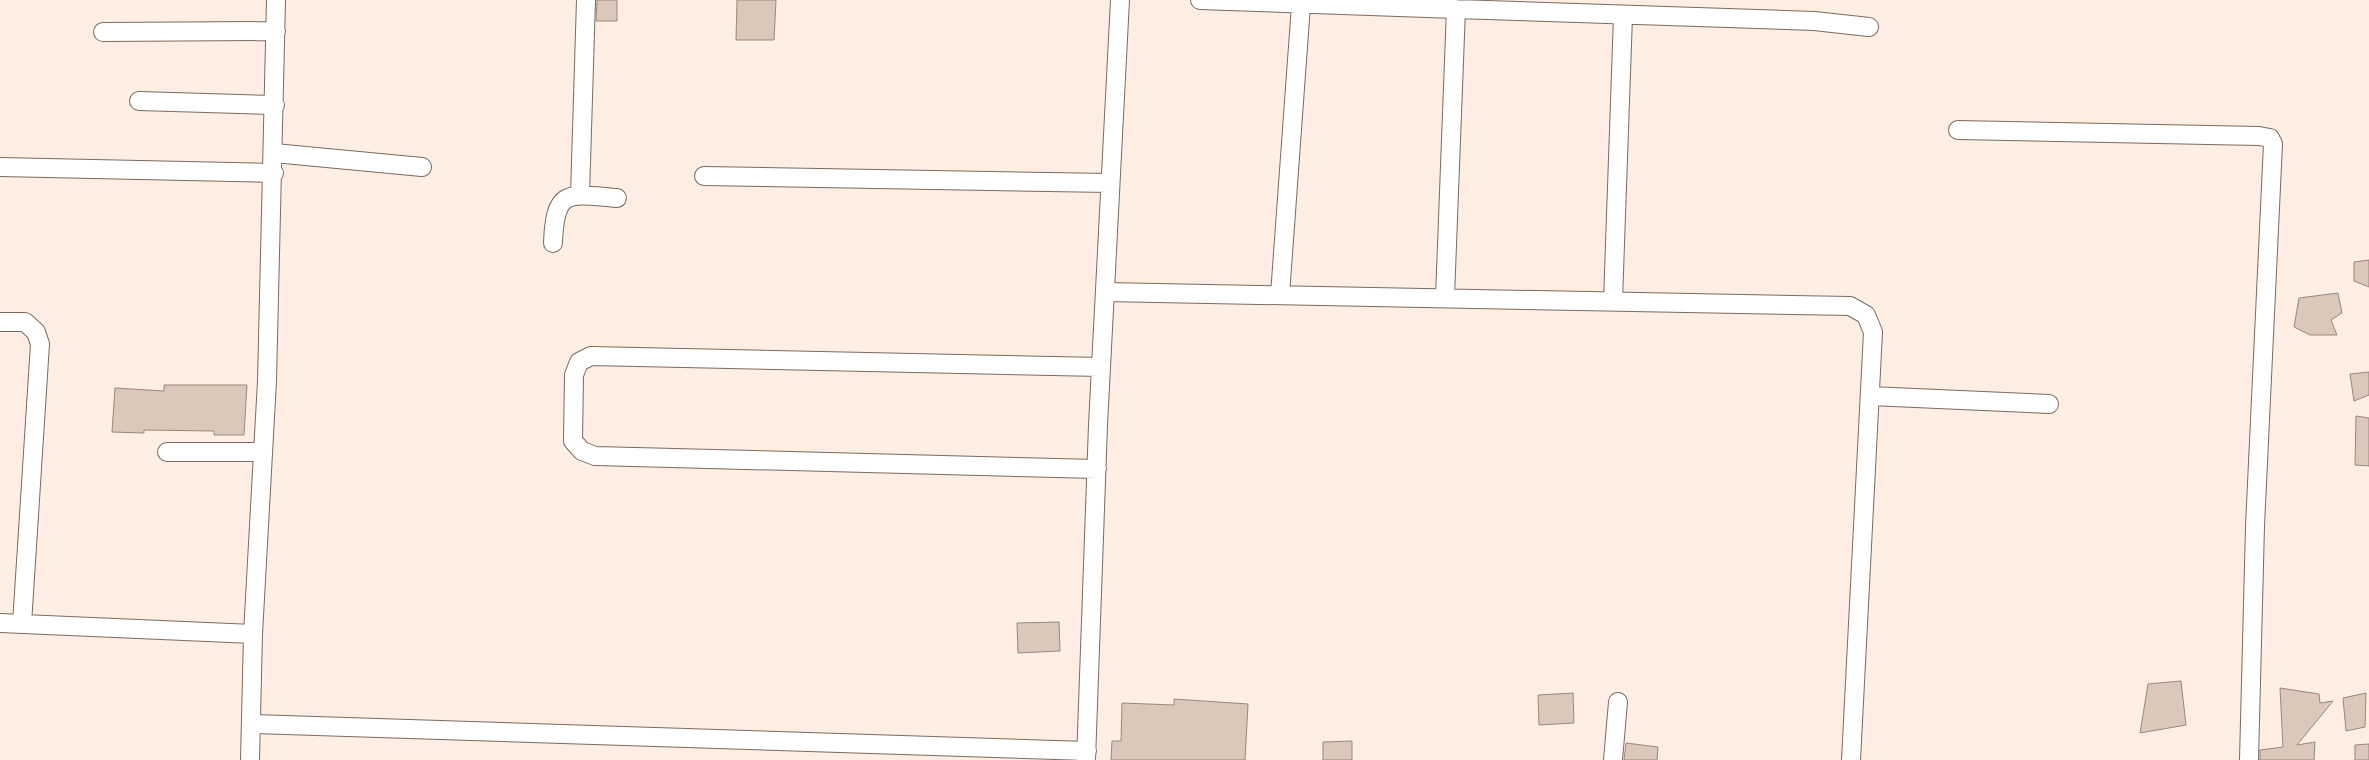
<svg xmlns="http://www.w3.org/2000/svg" width="2369" height="760" font-family="'DejaVu Sans',sans-serif">
<style>
.building{fill:#dcc8bb;stroke:#99877b}
.lines{fill:none;stroke-linecap:round;stroke-linejoin:round}
.minor-casing{stroke:#7b6a5e;stroke-width:20}
.minor{stroke:#fff;stroke-width:18}
</style>
<rect width="100%" height="100%" fill="#feeee3"/>
<path class="building" d="M597,0H617V21H596Z
M737,0H776L774,40H736Z
M2369,260V287L2354,281V262Z
M2338,293L2342,313L2331,320L2337,335H2310L2294,327L2299,298Z
M2369,372V395L2354,401L2350,374Z
M164,385H247L244,435H214V431L144,430V433L112,432L115,388L164,391Z
M2356,416L2369,418V466L2355,465Z
M1059,622L1060,651L1018,653L1017,623Z
M2181,681L2186,725L2140,733L2148,684Z
M2280,688L2319,694L2320,703L2333,701L2297,745L2315,742L2314,760H2260V750L2283,747Z
M1573,693L1574,723L1539,725L1538,695Z
M2366,693L2365,727L2346,731L2343,698Z
M1174,699L1248,704L1245,760H1111L1112,741H1121L1122,703L1174,705Z
M1352,741V760H1323V742Z
M1626,743L1658,747L1657,760H1624Z
M2369,744V760H2355V745Z"/>
<g class="lines">
<defs>
<path id="minor" d="M1200,0L1456,9
M103,32L276,31
M139,101L275,105
M1958,130L2259,136L2270,138L2273,144L2255,526L2249,760
M274,153L422,167
M0,167L274,173
M704,176L1110,183
M580,195L586,0
M553,243C555,187 569,194 617,198
M1105,292L1850,306L1866,315L1873,332L1851,760
M1280,295L1301,5
M1445,297L1456,9L1814,21L1869,27
M1613,301L1623,16
M0,322H25L36,332L40,344L22,624
M1870,396L2049,404
M167,452H263
M1097,469L595,456L582,451L573,441L574,375L579,362L591,356L1101,367
M0,623L253,634
M251,724L1087,751
M250,760L253,634L267,381L276,0
M1086,760L1098,425L1120,0
M1613,760L1618,702"/>
</defs>
<use href="#minor" class="minor-casing"/>
<use href="#minor" class="minor"/>
</g>
</svg>
